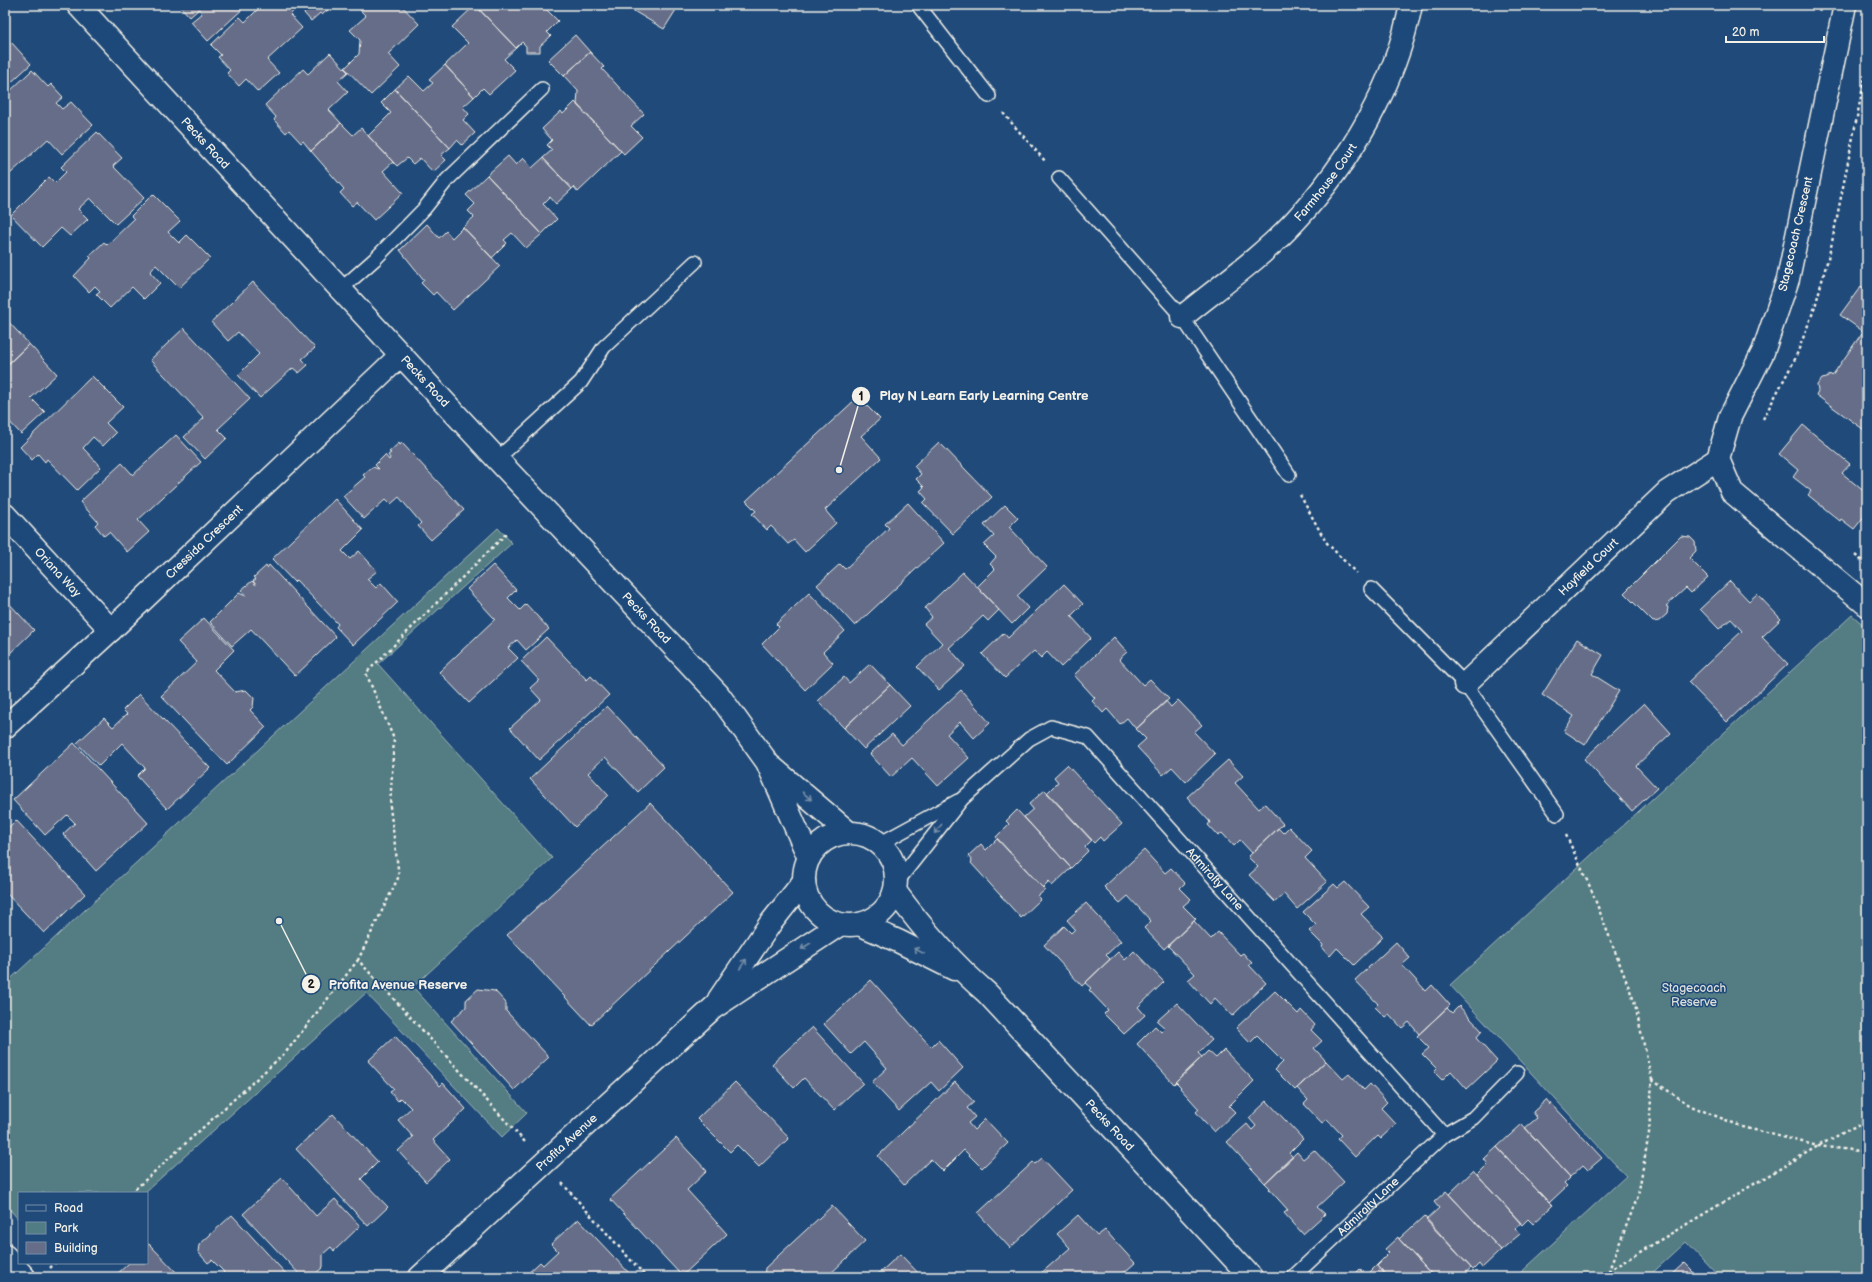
<svg xmlns="http://www.w3.org/2000/svg" width="1872" height="1282" font-family="'Balsamiq Sans',sans-serif">
<style>
.green{fill:#527c83;stroke:#a3b6b6}
.building{fill:#656d89;stroke:#f4f1e8}
.lines{fill:none;stroke-linecap:round;stroke-linejoin:round}
.lane-casing{stroke:#f4f1e8;stroke-width:16}
.street-casing{stroke:#f4f1e8;stroke-width:25}
.path{stroke:#f4f1e8;stroke-width:2.5;stroke-dasharray:3 3;stroke-linecap:butt}
.lane{stroke:#1f4a7a;stroke-width:13}
.street{stroke:#1f4a7a;stroke-width:22}
.oneway{stroke:#748da6}
.labels{text-anchor:middle;dominant-baseline:central;stroke-width:3;stroke-linejoin:round;paint-order:stroke}
.street-label{font-size:12px;fill:#f4f1e8;stroke:#1f4a7a}
.park-label{font-size:12px;fill:#dcdfd9;stroke:#1f4a7a}
.leader{fill:none;stroke:#f4f1e8;stroke-width:1.5}
.callout-dot{fill:#f4f1e8;stroke:#1f4a7a;stroke-width:1.5}
.mark-label{font-size:12px;text-anchor:middle;font-weight:bold;fill:#111}
.callout-label{font-size:13px;text-anchor:middle;font-weight:bold;fill:#f4f1e8;stroke:#1f4a7a;stroke-width:3;stroke-linejoin:round;paint-order:stroke}
</style>
<rect width="100%" height="100%" fill="#1f4a7a"/>
<filter id="ink" filterUnits="userSpaceOnUse"><feTurbulence type="fractalNoise" baseFrequency=".025" numOctaves="2"/><feDisplacementMap in="SourceGraphic" scale="8" xChannelSelector="R" yChannelSelector="G"/><feConvolveMatrix kernelMatrix="1 2 1 2 8 2 1 2 1" color-interpolation-filters="sRGB"/></filter>
<g filter="url(#ink)">
<path class="green" d="M498,528L512,543L378,664L552,858L413,987L527,1113L502,1137L366,993L144,1193H19V1220L5,1204V984Z
M1852,615L1867,628V1277H1719L1686,1242L1648,1277H1516L1626,1176L1450,985Z"/>
<path class="building" d="M179,5H247L208,41L191,22L202,13L199,9L190,17Z
M262,5H291L295,9L290,15L302,28L267,60L279,73L258,92L246,79L239,86L227,73L230,70L218,57L221,55L211,45L240,17L245,22Z
M297,5H333L322,15L320,13L311,21Z
M361,5H401L419,24L388,54L400,67L371,95L345,68L359,54L360,40L350,30L366,16L358,8Z
M475,5H542L558,21L547,32L551,36L540,46V52H526V46L522,42L516,48Z
M475,5L516,48L504,59L515,70L489,94L483,88L474,97L445,65L468,43L452,27Z
M635,5H679L664,29L632,10Z
M575,35L590,52L564,76L548,60Z
M11,42L31,64L5,88V47Z
M590,52L604,67L602,69L644,114L631,126L642,137L624,154L577,105L578,91L564,76Z
M330,53L348,72L338,81L348,92L329,110L341,123L311,151L303,141L301,143L289,130L286,133L274,120L276,117L265,105L303,69L308,74Z
M445,65L474,97L463,107L469,114L463,120L475,133L462,145L457,140L450,148L395,89L409,76L424,91L433,83L429,80Z
M32,70L48,87L51,84L63,97L56,103L62,109L71,102L93,125L62,154L48,139L10,174L5,168V96Z
M395,89L450,148L441,155L446,160L433,172L420,158L413,164L407,158L397,166L368,136L391,113L381,103Z
M575,102L621,151L578,192L574,187L572,189L543,158L552,150L547,145L552,140L542,129L561,111L563,114Z
M341,123L353,135L361,128L393,162L383,171L403,193L374,220L357,202L352,206L340,193L344,189L311,151Z
M97,132L122,158L113,166L144,198L116,224L90,198L78,209L88,219L70,236L61,228L42,247L11,215L49,177L55,183L66,172L61,167Z
M508,156L516,165L523,158L532,168L543,158L572,189L556,204L550,197L543,204L557,219L542,234L487,175Z
M487,175L542,234L526,248L512,233L504,240L507,243L492,258L463,227L474,217L468,211L475,204L466,195Z
M153,194L180,221L168,232L179,243L187,235L210,258L179,288L156,265L150,272L160,283L144,299L132,287L110,308L96,294L100,291L95,286L89,292L74,276L91,258L89,256L104,242L107,245L134,219L131,216Z
M427,224L439,238L446,231L452,238L463,227L500,266L453,310L436,292L433,295L421,283L424,280L400,250Z
M253,282L315,348L302,359L308,365L299,373L293,368L260,398L238,375L259,354L238,332L228,341L211,322Z
M1861,286L1867,291V334L1840,315Z
M5,318L29,344L5,367Z
M184,328L250,399L218,429L227,438L205,459L184,437L204,418L150,360Z
M1862,333L1867,336V432L1816,395L1818,391L1817,385L1822,379L1827,378L1830,374L1832,376Z
M29,344L57,374L31,398L45,412L21,434L5,417V367Z
M92,376L123,407L106,423L116,433L103,446L93,437L83,448L101,467L77,490L47,459L45,462L38,454L32,460L20,447Z
M858,397L880,419L861,436L881,458L825,510L836,523L805,552L794,540L788,544L771,526L767,530L752,514L756,511L746,501Z
M1803,425L1850,464L1842,473L1867,494V513L1854,529L1841,519L1840,521L1808,495L1811,491L1793,477L1798,470L1779,454Z
M176,435L201,462L138,520L149,532L127,552L109,532L104,536L95,525L98,522L80,502L122,463L133,475Z
M939,442L992,497L953,534L923,503L927,499L920,491L924,487L916,479L921,474L914,466Z
M399,443L400,445L402,443L464,510L431,540L418,526L421,523L399,497L391,504L386,499L364,519L343,496L365,477L363,475L372,467L379,469L375,465L385,455L389,460L390,458L388,455L391,453L389,452Z
M335,499L363,530L342,551L350,559L359,551L377,571L367,579L376,588L381,583L398,602L353,645L336,627L338,624L296,580L294,582L272,559Z
M908,503L944,543L855,626L817,585L840,564L845,569L889,528L885,524Z
M1005,505L1018,518L1009,527L1047,567L1017,596L1028,608L1012,624L977,587L995,569L990,564L996,557L984,545L994,536L984,525Z
M1681,536L1690,537L1695,542L1696,551L1689,558L1708,577L1691,593L1686,588L1666,606L1668,607L1667,614L1659,621L1653,622L1624,593Z
M269,565L336,637L295,676L251,629L232,646L210,622L239,593L246,596L241,590L252,581L256,585L253,581L256,579L254,577L266,566L267,568Z
M493,565L516,590L508,598L520,610L526,604L549,629L526,650L517,640L508,648L518,658L469,703L439,672L495,619L467,589Z
M963,572L999,610L988,621L983,616L949,648L965,666L939,690L917,667L942,643L924,624L932,617L925,608Z
M1730,581L1749,601L1757,594L1781,619L1762,637L1788,664L1727,722L1688,682L1742,631L1731,619L1719,629L1700,609Z
M1064,584L1083,604L1071,616L1091,638L1061,667L1047,652L1041,658L1034,651L1005,678L982,654L1004,633L1008,638Z
M809,593L845,631L823,652L833,663L805,690L762,644L779,627L776,624Z
M5,599L34,630L5,658Z
M204,618L234,650L214,670L235,692L246,690L254,698L253,707L250,710L266,727L227,765L161,696L197,662L178,642Z
M546,637L587,680L591,676L609,695L539,760L510,728L541,700L530,688L539,680L521,661Z
M1114,637L1127,652L1119,659L1143,685L1150,679L1169,699L1136,729L1127,718L1120,724L1107,709L1103,713L1092,701L1095,698L1074,675Z
M1577,639L1603,655L1592,674L1619,691L1585,745L1564,731L1574,716L1542,695Z
M870,664L890,685L844,728L818,701L844,677L849,683Z
M890,685L910,706L864,749L844,728Z
M961,690L990,723L974,738L960,722L947,734L969,758L938,786L912,758L891,777L870,754L892,734L902,745Z
M139,694L210,768L167,809L137,776L145,768L122,743L99,766L77,743L104,718L113,727L127,714L123,710Z
M1178,700L1202,725L1194,732L1215,754L1186,782L1172,767L1163,775L1137,747L1146,739L1136,729L1166,701L1171,707Z
M1644,703L1671,733L1636,766L1657,788L1632,811L1584,759Z
M607,706L664,767L638,792L605,757L588,773L608,795L575,827L530,779Z
M74,743L148,823L96,871L63,834L75,823L67,815L45,835L13,800Z
M1228,760L1243,776L1235,783L1259,809L1265,804L1283,824L1252,853L1240,840L1234,846L1222,833L1218,836L1208,825L1210,822L1187,797Z
M1067,765L1122,824L1103,841L1100,837L1094,843L1047,793L1058,782L1054,777Z
M1045,790L1092,840L1085,847L1088,851L1071,868L1024,817L1033,809L1029,804Z
M650,803L733,892L591,1025L507,935Z
M1017,810L1071,868L1052,886L1049,882L1043,888L996,837L1009,824L1006,821Z
M16,820L85,894L44,933L5,892V825L8,828Z
M1289,827L1312,851L1305,858L1327,882L1297,909L1284,894L1275,902L1249,875L1258,867L1248,857L1278,828L1283,833Z
M997,839L1045,890L1038,896L1041,899L1021,918L971,863L972,861L968,856L981,844L986,850Z
M1144,850L1165,873L1171,868L1185,883L1180,888L1191,899L1183,906L1196,919L1164,949L1144,928L1151,921L1128,896L1120,903L1104,887Z
M1345,882L1369,907L1361,914L1383,937L1354,965L1337,948L1330,956L1322,947L1323,945L1309,931L1316,925L1303,912L1334,884L1338,888Z
M1086,903L1121,941L1106,955L1110,959L1082,986L1044,945L1064,926L1071,933L1075,929L1067,920Z
M1194,921L1211,939L1218,932L1240,955L1243,953L1252,963L1249,965L1266,983L1232,1016L1215,998L1210,1004L1188,980L1195,974L1168,946Z
M1396,942L1410,958L1402,965L1426,991L1432,985L1450,1005L1419,1034L1409,1022L1402,1028L1389,1014L1385,1017L1375,1007L1378,1004L1355,980Z
M1134,951L1164,982L1138,1007L1145,1015L1124,1034L1104,1014L1108,1010L1089,990L1091,988L1085,983L1118,952L1125,960Z
M871,980L931,1047L938,1040L963,1068L939,1091L931,1082L899,1111L872,1082L887,1068L864,1042L851,1054L824,1024Z
M478,989L495,991L506,1003V1011L549,1057L514,1090L451,1021L466,1007V1000Z
M1275,991L1298,1014L1301,1010L1315,1025L1311,1030L1322,1041L1314,1048L1326,1061L1295,1090L1275,1070L1283,1062L1257,1036L1250,1043L1236,1028Z
M1177,1003L1212,1040L1198,1053L1202,1057L1174,1084L1137,1044L1155,1026L1161,1032L1165,1028L1157,1021Z
M1459,1006L1482,1031L1476,1038L1497,1061L1467,1089L1451,1071L1442,1080L1434,1072L1437,1069L1422,1054L1429,1048L1417,1036L1447,1008L1452,1013Z
M812,1027L863,1083L834,1110L804,1078L794,1088L772,1064Z
M395,1036L440,1086L443,1083L466,1109L433,1140L450,1159L426,1182L398,1151L413,1137L398,1120L411,1108L401,1098L398,1101L390,1092L394,1089L368,1061Z
M1224,1050L1254,1081L1229,1106L1235,1112L1214,1132L1196,1112L1199,1109L1180,1088L1181,1087L1176,1082L1208,1051L1216,1058Z
M1326,1061L1343,1079L1349,1074L1364,1090L1370,1084L1387,1102L1381,1108L1396,1124L1381,1138L1378,1135L1355,1157L1338,1139L1342,1135L1327,1119L1322,1123L1304,1104L1308,1100L1297,1088Z
M735,1082L789,1138L759,1167L737,1145L730,1152L697,1119Z
M955,1082L974,1102L967,1108L975,1117L968,1123L974,1130L985,1119L1008,1143L982,1168L964,1150L943,1171L931,1159L904,1185L878,1156Z
M1546,1100L1550,1105L1551,1103L1602,1158L1588,1170L1583,1165L1570,1177L1525,1128L1537,1118L1533,1112Z
M1267,1101L1303,1139L1289,1153L1293,1157L1265,1183L1227,1142L1247,1124L1252,1130L1256,1126L1249,1118Z
M333,1114L378,1162L361,1179L388,1207L368,1226L296,1149Z
M1522,1124L1570,1177L1564,1183L1567,1186L1549,1203L1497,1147Z
M676,1138L707,1171L687,1190L727,1234L682,1276L610,1199Z
M1497,1147L1552,1206L1533,1224L1528,1219L1522,1225L1477,1175L1488,1164L1484,1159Z
M1314,1150L1344,1182L1317,1207L1325,1214L1303,1234L1284,1213L1288,1210L1269,1189L1270,1188L1265,1183L1297,1152L1303,1159Z
M1042,1158L1072,1190L1010,1248L978,1213L1033,1162L1035,1164Z
M1473,1171L1521,1223L1515,1228L1520,1234L1501,1250L1449,1194Z
M282,1178L316,1216L335,1199L360,1226L334,1251L331,1247L323,1254V1267L312,1277H302L243,1214Z
M1446,1191L1501,1250L1482,1268L1479,1264L1473,1270L1426,1220L1439,1208L1434,1202Z
M832,1206L865,1241L827,1277H764L765,1268Z
M232,1215L289,1277H220L224,1272L212,1260L208,1263L198,1252L199,1245Z
M1078,1215L1097,1236L1105,1230L1135,1263L1119,1277H1041L1039,1275L1070,1248L1057,1234Z
M1424,1216L1471,1268L1464,1274L1467,1277H1434L1399,1239Z
M578,1219L630,1274L627,1277H524L540,1262L543,1265L558,1251L551,1244Z
M1398,1237L1399,1239L1434,1277H1388L1377,1265L1389,1253L1385,1249Z
M149,1244L179,1275L177,1277H114L129,1263H147V1245Z
M900,1254L922,1277H875Z
M1684,1263L1698,1277H1669Z
M1377,1265L1388,1277H1352L1360,1269L1366,1276Z"/>
<g class="lines">
<defs>
<g id="lane">
<path d="M918,5L989,96"/>
<path d="M1059,178L1182,317L1289,475"/>
<path d="M340,290L375,259L424,209L447,180L542,89"/>
<path d="M497,459L581,382L604,347L695,262"/>
<path d="M1371,589L1465,684L1557,814"/>
<path d="M881,843L958,801"/>
<path id="s1" d="M897,882L962,799L1029,739L1051,727L1088,737L1444,1135"/>
<path id="s2" d="M1293,1277L1444,1135L1473,1118L1517,1073"/>
</g>
<g id="street">
<path id="s3" d="M78,5L497,459L718,694L767,762L809,858"/>
<path d="M1845,5L1788,279L1763,352L1730,417L1718,459L1732,492L1867,605"/>
<path id="s4" d="M1182,317C1219,287 1264,255 1295,221C1350,162 1395,85 1411,5"/>
<path id="s5" d="M5,515L111,630"/>
<path id="s6" d="M1465,684L1667,492L1718,459"/>
<path id="s7" d="M5,727L111,630L401,355"/>
<path d="M772,767L848,832"/>
<circle cx="850" cy="879" r="46"/>
<path id="s8" d="M895,891C922,928 952,963 987,993L1251,1277"/>
<path d="M859,924L898,941L954,969"/>
<path d="M719,999L770,924L804,881"/>
<path d="M5,1256L24,1277"/>
<path id="s9" d="M420,1277L713,1008L839,925"/>
</g>
</defs>
<use href="#lane" class="lane-casing"/>
<use href="#street" class="street-casing"/>
<path class="path" d="M1003,113L1045,161
M1763,419L1795,359L1815,307L1831,247L1867,67
M1300,495L1326,542L1356,573
M506,534L366,673L394,739L390,807L399,876L358,960L525,1142
M1855,555L1867,565
M1566,835L1591,889L1634,1001L1652,1080L1649,1133L1638,1196L1609,1270
M1652,1080L1691,1106L1743,1127L1818,1146L1867,1152
M562,1183L646,1277
M131,1193L286,1052L358,960
M50,1268L55,1263
M1598,1277L1818,1146L1867,1120"/>
<use href="#lane" class="lane"/>
<use href="#street" class="street"/>
</g>
<defs><path id="oneway-shaft" d="M-6 0H5M1.5-3L5.5 0L1.5 3" fill="none" stroke-width="1.6" stroke-linecap="round" stroke-linejoin="round"/></defs>
<g class="oneway">
<use href="#oneway-shaft" transform="translate(807 796) rotate(41)"/>
<use href="#oneway-shaft" transform="translate(938 829) rotate(128)"/>
<use href="#oneway-shaft" transform="translate(806 946) rotate(147)"/>
<use href="#oneway-shaft" transform="translate(919 951) rotate(-153)"/>
<use href="#oneway-shaft" transform="translate(743 964) rotate(-56)"/>
</g>
</g>
<g class="labels">
<g class="street-label">
<text stroke="none"><textPath href="#s3" startOffset="188">Pecks Road</textPath></text>
<text stroke="none"><textPath href="#s4" startOffset="198">Farmhouse Court</textPath></text>
<text transform="translate(1796 234) rotate(-77)">Stagecoach Crescent</text>
<text stroke="none"><textPath href="#s3" startOffset="512">Pecks Road</textPath></text>
<text stroke="none"><textPath href="#s7" startOffset="272">Cressida Crescent</textPath></text>
<text stroke="none"><textPath href="#s6" startOffset="170">Hayfield Court</textPath></text>
<text stroke="none"><textPath href="#s5" startOffset="78">Oriana Way</textPath></text>
<text stroke="none"><textPath href="#s3" startOffset="836">Pecks Road</textPath></text>
<text stroke="none"><textPath href="#s1" startOffset="449">Admiralty Lane</textPath></text>
<text stroke="none"><textPath href="#s8" startOffset="318">Pecks Road</textPath></text>
<text stroke="none"><textPath href="#s9" startOffset="199">Profita Avenue</textPath></text>
<text stroke="none"><textPath href="#s2" startOffset="103">Admiralty Lane</textPath></text>
</g>
<g class="park-label">
<text x="1694" y="988">Stagecoach<tspan x="1694" dy="14">Reserve</tspan></text>
</g>
</g>
<path class="leader" d="M839 470L861 396M279 921L311 984"/>
<g class="callout-dot">
<circle cx="839" cy="470" r="4"/>
<circle cx="279" cy="921" r="4"/>
<circle cx="861" cy="396" r="10"/>
<circle cx="311" cy="984" r="10"/>
</g>
<g class="mark-label">
<text x="861" y="400">1</text>
<text x="311" y="988">2</text>
</g>
<g class="callout-label">
<text x="984" y="400">Play N Learn Early Learning Centre</text>
<text x="398" y="989">Profita Avenue Reserve</text>
</g>
<rect width="1872" height="1282" fill="none" stroke="#1f4a7a" stroke-width="20"/>
<rect x="10" y="10" width="1852" height="1262" fill="none" stroke="#f4f1e8" stroke-width="1.5" filter="url(#ink)"/>
<rect x="18" y="1192" width="130" height="72" fill="#1f4a7a" stroke="#748da6"/>
<rect x="26" y="1205" width="20" height="6" fill="#1f4a7a" stroke="#748da6"/>
<text x="54" y="1212" font-size="12" fill="#f4f1e8">Road</text>
<rect x="26" y="1222" width="20" height="12" fill="#527c83" stroke="#748da6"/>
<text x="54" y="1232" font-size="12" fill="#f4f1e8">Park</text>
<rect x="26" y="1242" width="20" height="12" fill="#656d89" stroke="#748da6"/>
<text x="54" y="1252" font-size="12" fill="#f4f1e8">Building</text>
<path d="M1726 36v6h98v-6" fill="none" stroke="#f4f1e8" stroke-width="2"/>
<text x="1732" y="36" font-size="12" fill="#f4f1e8" stroke="#1f4a7a" stroke-width="3" paint-order="stroke">20 m</text>
</svg>
